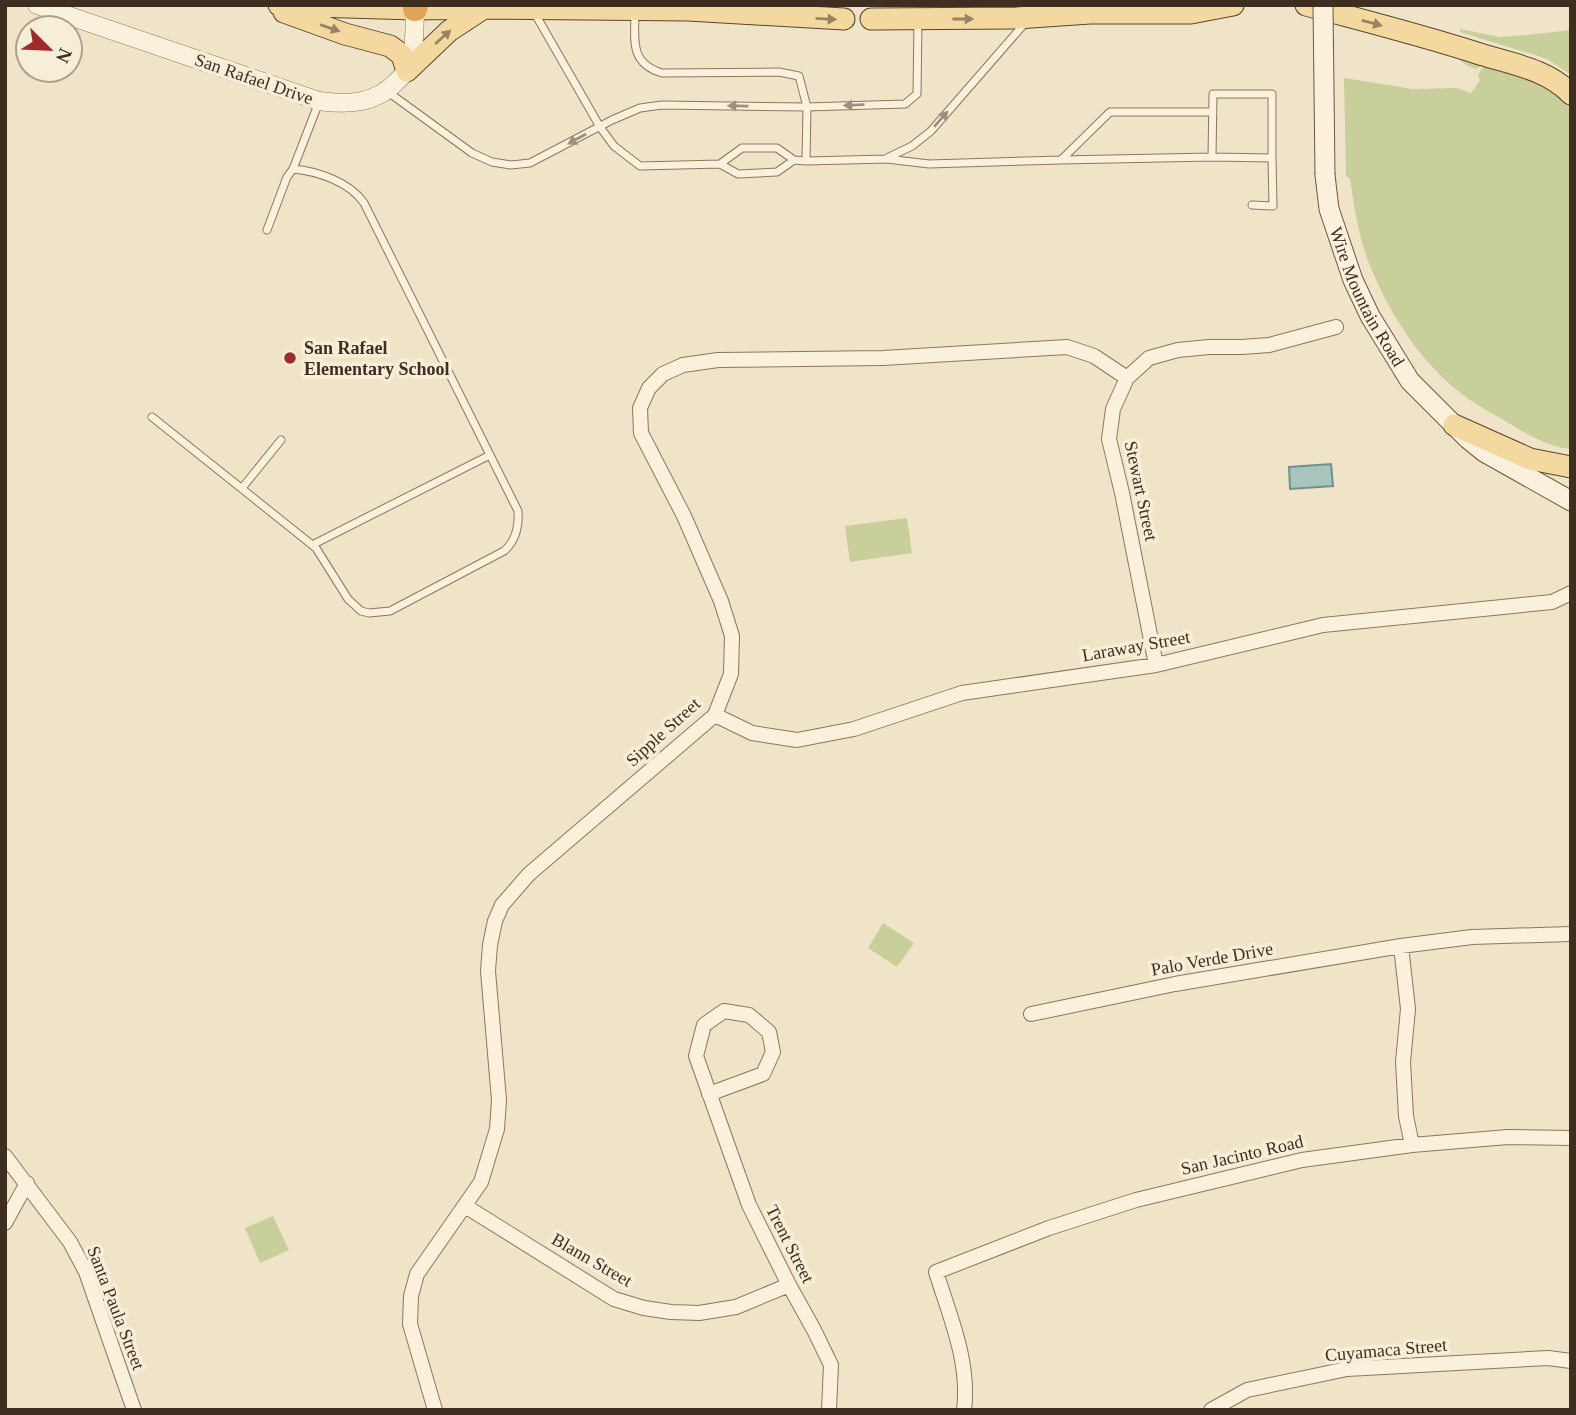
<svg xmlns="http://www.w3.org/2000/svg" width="1576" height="1415" font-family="'Times New Roman',serif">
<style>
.green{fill:#c9cf9b}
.water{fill:#a9c4bc;stroke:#6f938a;stroke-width:2}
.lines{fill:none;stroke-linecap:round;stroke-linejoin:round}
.service-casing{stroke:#8d765c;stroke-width:9}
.minor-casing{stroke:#8d765c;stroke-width:16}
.tertiary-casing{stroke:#8d765c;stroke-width:19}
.secondary-casing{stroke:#6f573f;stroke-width:21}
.primary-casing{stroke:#5b4430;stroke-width:23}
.motorway-casing{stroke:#5b4430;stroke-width:26}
.service{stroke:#faf1dc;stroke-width:7}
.minor{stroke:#faf1dc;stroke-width:14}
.tertiary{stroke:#faf1dc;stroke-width:18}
.secondary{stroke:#faf1dc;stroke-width:19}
.primary{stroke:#f3d9a0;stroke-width:21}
.motorway{stroke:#e0a458;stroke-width:24}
.secondary-bridge-casing{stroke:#6f573f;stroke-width:21;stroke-linecap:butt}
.secondary-bridge{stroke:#faf1dc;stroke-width:19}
.oneway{fill:#988460}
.oneway2{fill:#9c907e}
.poi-dot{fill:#9e2a2b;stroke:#f7eed8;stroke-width:2.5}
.labels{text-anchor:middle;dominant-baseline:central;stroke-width:7;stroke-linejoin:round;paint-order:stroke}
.street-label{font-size:18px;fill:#3d2e20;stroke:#f7eed8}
.poi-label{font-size:18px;font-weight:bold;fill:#3d2e20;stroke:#f7eed8;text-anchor:start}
</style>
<rect width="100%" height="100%" fill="#f0e4c8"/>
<path class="green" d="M1460,29L1500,37L1527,35L1571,30V75L1547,59L1460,32Z
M1455,56L1550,86L1571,106V449C1546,447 1523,432 1502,419C1492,413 1480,407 1470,400C1422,367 1387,311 1367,258C1358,233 1354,205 1350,179L1346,176L1344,78L1413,89L1457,88L1471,93L1480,80L1478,75L1483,67L1481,66L1476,69L1466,65Z
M907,518L912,553L850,562L845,526Z
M883,923L914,943L897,967L868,948Z
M273,1216L289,1250L260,1263L245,1228Z"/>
<path class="water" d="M1331,464L1333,486L1290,489L1289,467Z"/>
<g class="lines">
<defs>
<path id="service" d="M635,10C635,40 629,63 662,73L779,72L799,76L807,107L806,161
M534,12L600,127L614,146L640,166L720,164L738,174L777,172L794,160
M388,92L472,153L492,162L511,165L530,163L612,120L640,108L662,105L807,107L905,104L917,94L918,20
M887,158L912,146L931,131L1025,23
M1061,160L1212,157
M720,164L742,148H777L794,160L806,161L887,159L929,164L1061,160L1110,112H1213
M293,169L319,102
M1252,205L1273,206L1272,158L1212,157L1213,94H1272V158
M152,417L316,548L348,599L361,611L369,613L390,611L504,551C516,541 519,527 518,511L364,203C350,182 317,171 293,169L287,177L267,230
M242,488L281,440
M312,545L490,455"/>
<path id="minor" d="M1156,665L1122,493L1109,439L1113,409L1127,378L1149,358L1178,350L1209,347H1242L1269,345L1336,327
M715,715L752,733L797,740L854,729L962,693L1156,665L1323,625L1552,602L1571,593
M1401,946L1408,1009L1403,1062L1406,1116L1412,1145
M1031,1014L1175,984L1401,946L1472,937L1571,934
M709,1094L763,1074L773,1052L769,1032L749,1015L724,1011L704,1025L696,1056L749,1205L789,1285L814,1330L831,1365L829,1410
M5,1156L70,1242L86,1272L134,1410
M465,1206L614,1299L644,1308L671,1312L699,1313L736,1307L789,1285
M5,1223L27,1183
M435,1410L410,1324L411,1296L417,1274L481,1182L497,1129L499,1100L488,971L490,945L495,921L502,905L529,874L715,715L731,674L732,636L721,601L684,516L641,433L640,408L649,388L663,374L683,365L718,360L883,358L1067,347L1094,356L1127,378
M964,1410C970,1362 950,1317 936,1272L1049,1228L1136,1200L1302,1160L1412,1145L1508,1137L1571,1138
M1211,1410L1247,1390L1347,1369L1548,1358L1571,1361"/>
<path id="tertiary" d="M37,5L319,101C348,105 375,104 396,82C400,78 405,74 407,70C416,52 414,28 415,9"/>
<g id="secondary">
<path id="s1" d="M1325,175L1329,209L1353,280L1370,316L1410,381L1468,439L1484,452L1571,501"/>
</g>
<path id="primary" d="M279,5L415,9L484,8L688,10L844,19
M1306,5C1365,21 1425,36 1483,55C1513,64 1548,70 1571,94
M284,12L345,34L390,46L402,55L407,71L449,31L484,8
M871,19L1017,18L1090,13H1191L1233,5
M1454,425L1530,459L1571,467"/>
<path id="motorway" d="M415,9L416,5"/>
</defs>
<use href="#service" class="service-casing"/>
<use href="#minor" class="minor-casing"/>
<use href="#tertiary" class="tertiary-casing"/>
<use href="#secondary" class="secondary-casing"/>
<use href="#primary" class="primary-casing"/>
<use href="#motorway" class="motorway-casing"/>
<use href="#service" class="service"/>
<use href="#minor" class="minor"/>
<use href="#tertiary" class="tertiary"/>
<use href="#secondary" class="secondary"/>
<use href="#primary" class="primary"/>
<use href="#motorway" class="motorway"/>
<defs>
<path id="secondary-bridge" d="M1323,5L1325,175"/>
</defs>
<use href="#secondary-bridge" class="secondary-bridge-casing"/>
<use href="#secondary-bridge" class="secondary-bridge"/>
</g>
<defs><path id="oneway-solid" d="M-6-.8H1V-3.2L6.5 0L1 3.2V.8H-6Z" transform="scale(1.75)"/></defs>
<g class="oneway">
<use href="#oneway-solid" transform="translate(826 19) rotate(3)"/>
<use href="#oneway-solid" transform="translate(963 19)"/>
<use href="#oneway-solid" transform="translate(1372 23) rotate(15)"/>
<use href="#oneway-solid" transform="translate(330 28) rotate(19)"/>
<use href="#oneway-solid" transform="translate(443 37) rotate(-42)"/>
</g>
<g class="oneway2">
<use href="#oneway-solid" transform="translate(854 105) rotate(178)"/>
<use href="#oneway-solid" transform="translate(738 106) rotate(-179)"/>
<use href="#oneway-solid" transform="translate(941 119) rotate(-49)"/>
<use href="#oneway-solid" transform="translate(577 139) rotate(151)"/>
</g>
<circle class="poi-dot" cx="290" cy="358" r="7"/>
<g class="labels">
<g class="street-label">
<text transform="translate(254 79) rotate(19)">San Rafael Drive</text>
<text stroke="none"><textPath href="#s1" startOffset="130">Wire Mountain Road</textPath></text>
<text transform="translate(1141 491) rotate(78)">Stewart Street</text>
<text transform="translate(1136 646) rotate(-10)">Laraway Street</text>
<text transform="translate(663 732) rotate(-42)">Sipple Street</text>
<text transform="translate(1212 959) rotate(-10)">Palo Verde Drive</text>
<text transform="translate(1242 1155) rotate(-13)">San Jacinto Road</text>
<text transform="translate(790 1244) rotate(63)">Trent Street</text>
<text transform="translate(592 1260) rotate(30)">Blann Street</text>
<text transform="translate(116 1308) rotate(69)">Santa Paula Street</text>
<text transform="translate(1386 1350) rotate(-5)">Cuyamaca Street</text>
</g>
<g class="poi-label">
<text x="304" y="348">San Rafael<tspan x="304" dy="21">Elementary School</tspan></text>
</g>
</g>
<rect width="1576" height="1415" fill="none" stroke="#3d2e20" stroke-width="14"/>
<g transform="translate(49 49) rotate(114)"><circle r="33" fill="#f7eed8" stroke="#ada18e" stroke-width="2"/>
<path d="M0-5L12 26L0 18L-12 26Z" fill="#9e2a2b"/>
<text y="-10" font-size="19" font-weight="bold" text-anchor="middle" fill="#3d2e20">N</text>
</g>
</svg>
